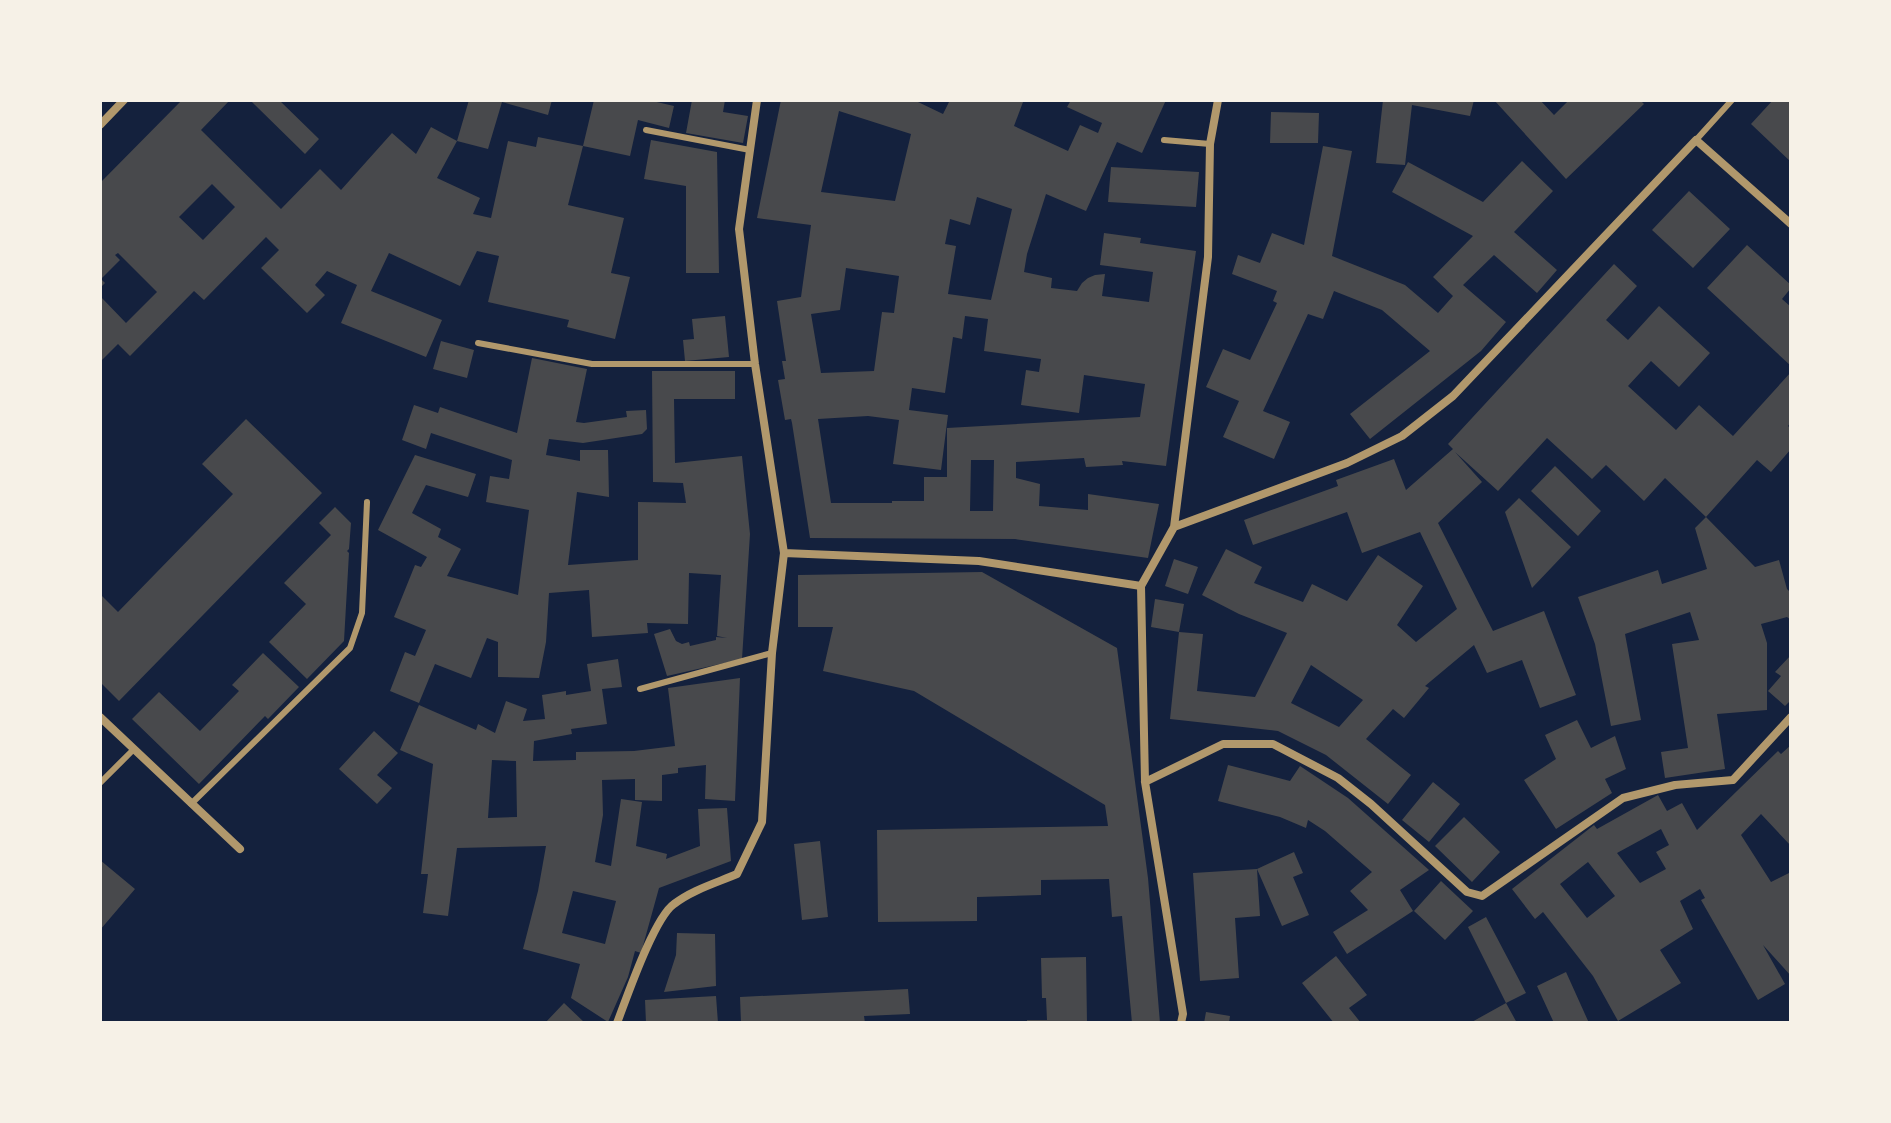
<svg xmlns="http://www.w3.org/2000/svg" width="1891" height="1123" font-family="Bitter,serif">
<style>
.building{fill:#48494c;fill-rule:evenodd}
.lines{fill:none;stroke-linecap:round;stroke-linejoin:round}
.service{stroke:#b1986c;stroke-width:6}
.minor{stroke:#b1986c;stroke-width:8}
</style>
<rect width="100%" height="100%" fill="#14213d"/>
<path class="building" d="M182,100H230L201,130L281,209L320,169L341,190L392,133L416,154L431,127L457,141L469,100H552L548,115L502,102L488,149L457,141L437,178L480,198L473,214L491,218L508,141L536,147L538,137L583,146L568,205L624,218L611,273L630,277L615,339L567,327L569,320L488,302L499,256L477,251L460,286L389,253L371,291L442,320L426,357L341,323L357,285L327,271L315,285L325,295L307,313L261,268L279,250L266,237L204,300L194,291L130,356L118,344L100,362V296L126,323L157,292L118,253L115,255L120,260L101,279L105,283L100,288V183ZM212,184L235,207L203,240L179,217Z
M250,100H279L319,139L305,154Z
M594,100H648L674,106L669,128L638,120L630,156L583,146Z
M692,100H725L723,112L748,116L743,143L686,133Z
M781,100H919L918,102L943,114L950,100H1019L1023,102L1014,126L1068,151L1080,125L1098,133L1102,123L1067,107L1071,100H1166L1142,153L1117,142L1086,211L1046,194L1027,254L1024,272L1052,278L1051,288L1077,291L1082,283L1088,278L1095,275L1105,274L1102,296L1149,302L1153,272L1100,265L1104,233L1141,238L1140,243L1196,251L1166,466L1122,461L1123,465L1086,467L1084,458L1016,462V478L1040,484L1039,506L1088,510V494L1159,504L1148,558L1015,539L810,538L792,423L791,419L785,420L778,380L785,379L782,361H786L777,301L801,297L811,225L757,218ZM839,111L911,134L895,201L821,192ZM977,197L1012,209L991,300L948,294L956,246L945,244L950,219L970,225ZM846,268L899,276L894,313L882,312L874,371L821,373L811,314L840,310ZM965,316L988,319L984,351L1041,359L1039,372L1026,370L1021,405L1079,413L1084,375L1145,384L1140,417L947,428V477H924V501H892V503H831L818,419L868,416L899,420L893,464L941,470L948,415L909,410L912,388L945,393L953,337L962,339ZM971,460H994L993,511H970Z
M1383,100H1474L1470,116L1412,105L1405,165L1376,163Z
M1494,100H1540L1554,115L1569,100H1640L1644,104L1566,179Z
M1773,100H1791V162L1751,124Z
M1271,112L1319,113L1318,143H1270Z
M651,140L717,152L719,273H686V186L644,179Z
M1323,146L1352,151L1332,256L1405,285L1438,313L1453,296L1433,277L1473,236L1392,192L1408,162L1483,202L1522,161L1553,191L1514,232L1557,270L1537,293L1494,255L1463,285L1506,322L1481,351L1370,439L1350,414L1430,351L1382,310L1334,291L1323,319L1308,314L1263,411L1290,422L1274,459L1223,437L1239,401L1206,387L1223,349L1250,360L1277,303L1273,301L1277,291L1232,274L1238,255L1260,263L1272,233L1304,245Z
M1111,167L1199,172L1196,207L1108,202Z
M1689,191L1730,229L1693,268L1652,230Z
M1747,245L1791,285V288L1782,299L1791,307V366L1707,288Z
M1614,264L1637,286L1606,320L1628,340L1659,306L1710,353L1679,387L1651,361L1628,386L1676,430L1699,405L1733,436L1791,372V422L1788,426L1791,429V449L1771,472L1757,460L1706,517L1665,478L1644,501L1606,465L1592,479L1547,438L1498,491L1455,452L1482,482L1438,523L1493,631L1544,611L1576,695L1540,708L1522,660L1487,673L1474,645L1425,686L1429,688L1404,718L1393,709L1366,739L1411,775L1388,804L1326,755L1278,731L1170,719L1179,632L1151,627L1155,599L1184,604L1179,632L1203,634L1197,691L1255,697L1287,633L1239,614L1202,595L1226,549L1262,567L1254,583L1303,602L1312,584L1347,601L1378,555L1423,586L1397,625L1416,642L1457,609L1420,532L1362,553L1347,512L1253,545L1244,520L1338,486L1336,480L1394,459L1406,490L1453,449L1448,444ZM1311,665L1363,700L1339,727L1291,703Z
M725,316L729,357L685,361L683,340L694,339L692,319Z
M441,341L474,350L467,378L433,369Z
M532,358L587,369L576,422L584,423L627,417L626,411L646,410L647,429L642,434L583,443L549,439L546,455L580,461V450H608L609,497L577,492L568,565L638,560V502L686,503L683,483L653,482L652,371H735V399H674L675,463L742,456L750,534L742,659L667,676L654,634L670,629L676,641L682,644L689,642L690,646L716,640V637L727,638L717,636L721,575L689,573L688,624L647,623L648,633L592,637L589,590L549,593L546,642L539,678L498,677V642L487,638L471,678L435,664L419,703L390,691L405,652L415,656L426,630L394,617L415,565L421,567L427,557L378,530L415,455L476,474L468,497L426,485L412,513L441,529L438,537L461,549L447,576L518,595L529,510L486,502L490,476L509,479L512,460L431,433L426,449L402,440L414,405L438,413L440,407L517,433Z
M246,419L322,493L119,701L100,682V594L118,612L233,494L202,464Z
M1555,466L1601,511L1578,536L1531,491Z
M1519,498L1571,547L1532,588L1505,512Z
M335,507L351,523L349,549L347,551L349,553L344,641L307,679L269,642L306,604L284,583L331,535L319,523Z
M1706,517L1755,567L1779,560L1787,589L1791,593V620L1787,617L1761,624L1767,643V710L1717,714L1725,769L1665,778L1661,752L1688,748L1672,644L1699,640L1690,612L1625,634L1641,720L1611,726L1595,644L1578,597L1658,570L1662,584L1707,569L1695,528Z
M1174,559L1198,567L1188,594L1165,586Z
M982,572L1117,648L1148,878L1160,1023H1132L1122,916L1112,917L1109,879L1041,880V895L977,897V921L878,922L877,830L1108,826L1105,805L914,691L823,671L833,627H798V575Z
M263,653L299,687L268,719L265,716L199,784L132,719L159,692L200,731L239,691L232,685Z
M1791,655V700L1785,706L1768,691L1781,676L1775,672Z
M618,659L622,687L602,689L607,724L571,729L572,734L534,741L533,761L576,760V752L634,751L675,746L668,688L740,678L735,801L705,799L706,765L678,768V773L662,775V801L635,800V779L602,780L603,815L595,862L611,866L621,799L642,802L636,846L667,854L666,859L700,846L698,809L727,808L731,861L659,888L641,953L635,951L628,977L608,1022L571,998L580,964L523,949L538,891L546,846L457,848L448,916L423,913L428,874H421L433,764L400,750L419,705L476,730L478,724L495,733L506,701L527,709L523,721L545,719L542,695L566,691V695L591,691L587,664ZM492,760L516,761L517,817L488,818ZM573,891L616,901L605,944L562,933Z
M1577,720L1591,748L1615,736L1626,769L1605,779L1612,793L1556,829L1524,780L1556,759L1545,735Z
M374,731L398,753L377,775L392,788L377,804L339,769Z
M1791,745V846L1761,814L1741,835L1771,882L1791,872V976L1763,945L1785,984L1758,1000L1701,900L1705,898L1700,889L1680,901L1693,929L1660,950L1681,983L1618,1021L1593,976L1543,912L1535,919L1512,889L1594,825L1597,829L1658,795L1667,811L1682,803L1697,830L1778,751L1781,754ZM1661,829L1669,845L1656,852L1666,869L1640,883L1617,853ZM1588,862L1615,896L1587,918L1560,884Z
M1228,765L1290,781L1300,766L1348,798L1429,870L1400,890L1413,911L1347,954L1333,932L1368,910L1350,891L1372,872L1325,831L1308,820L1306,828L1280,817L1218,801Z
M1433,782L1460,804L1429,842L1402,820Z
M1464,817L1500,852L1472,882L1435,846Z
M820,841L828,917L802,920L794,844Z
M1294,852L1303,873L1293,877L1309,915L1282,926L1257,869Z
M100,860L135,889L100,930Z
M1257,869L1260,916L1235,918L1239,978L1200,981L1193,873Z
M1441,881L1473,911L1445,940L1414,911Z
M1486,917L1526,993L1506,1003L1468,927Z
M677,933L715,934L716,986L664,992L676,955Z
M1336,956L1367,995L1349,1008L1361,1023H1334L1302,983Z
M1086,957L1087,1023H1027V1020H1047L1046,998H1042L1041,958Z
M1566,972L1589,1023H1554L1537,986Z
M908,989L910,1014L864,1016L865,1023H741L740,997Z
M716,996L718,1023H646L645,1000Z
M564,1003L585,1023H545Z
M1506,1003L1517,1023H1470Z
M1206,1012L1230,1016L1229,1023H1204Z"/>
<g class="lines">
<path class="service" d="M646,130L750,150
M1164,140L1210,144
M1696,140L1732,100
M478,343L592,364H755
M640,689L772,653
M100,783L134,749
M191,804L350,648L362,613L367,502"/>
<path class="minor" d="M100,125L124,100
M1174,527L1347,463L1402,436L1453,396L1696,140L1791,224
M784,553L979,561L1141,586
M100,717L240,849
M1145,782L1223,744H1273L1338,778L1371,804L1467,892L1482,896L1623,798L1675,785L1733,780L1791,717
M617,1023C627,997 654,918 674,904C692,890 716,883 737,874L762,822L772,653L784,553L755,364L739,229L757,100
M1181,1023L1183,1014L1145,782L1141,586L1174,527L1208,257L1210,144L1218,100"/>
</g>
<rect width="1891" height="1123" fill="none" stroke="#f6f1e7" stroke-width="204"/>
</svg>
